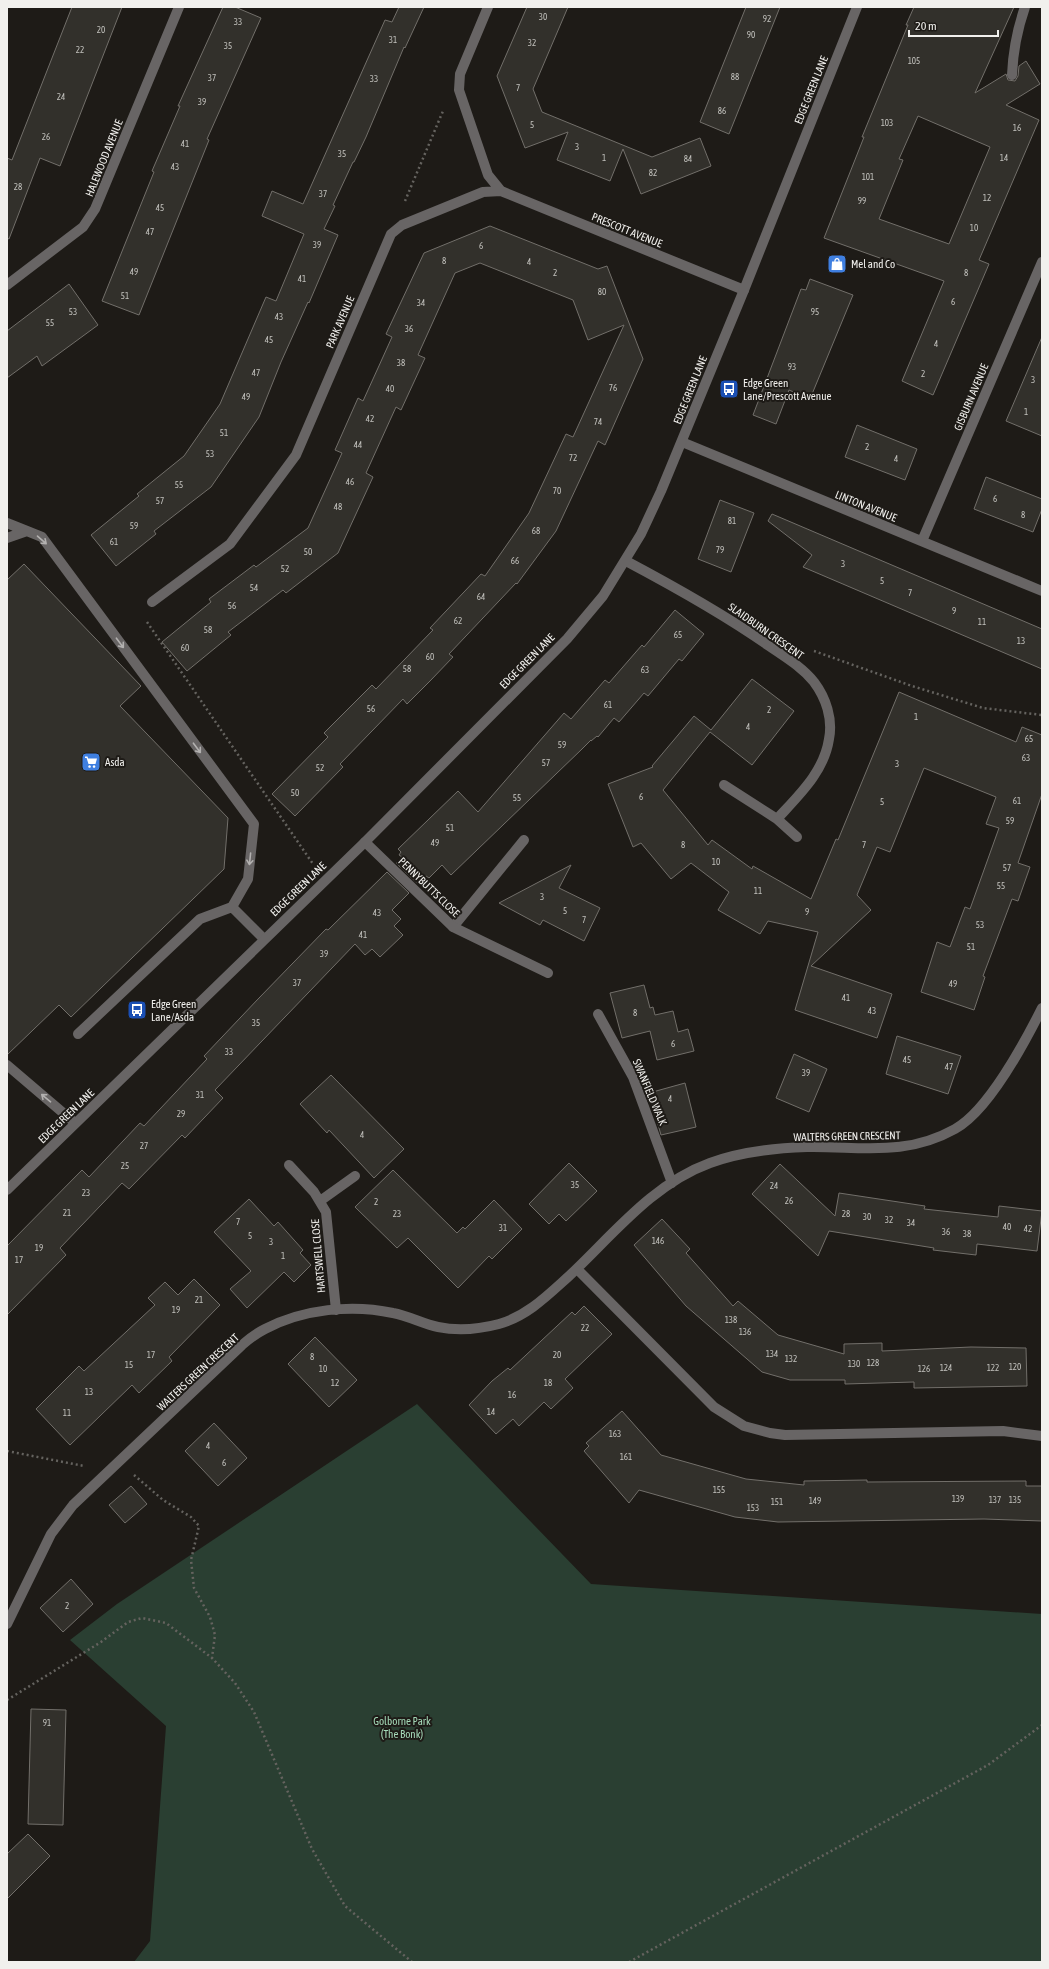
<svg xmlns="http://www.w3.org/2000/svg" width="1049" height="1969" font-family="'Asap Condensed',sans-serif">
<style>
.green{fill:#2a3f32}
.building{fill:#32302b;stroke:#726f6a;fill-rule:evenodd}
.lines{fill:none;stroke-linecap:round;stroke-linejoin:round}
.path{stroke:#65635f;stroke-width:2.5;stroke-dasharray:2 3;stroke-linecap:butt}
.service{stroke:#686565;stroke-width:10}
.minor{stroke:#686565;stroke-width:10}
.tertiary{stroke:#686565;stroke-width:10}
.oneway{stroke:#b3b1b0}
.labels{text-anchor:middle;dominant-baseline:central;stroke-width:4;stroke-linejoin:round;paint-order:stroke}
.number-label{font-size:9px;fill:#c1c0bc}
.street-label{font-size:11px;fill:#f1f0ed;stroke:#1e1b17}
.poi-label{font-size:11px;fill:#f1f0ed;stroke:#1e1b17;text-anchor:start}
.park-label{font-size:11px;fill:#a4d9b8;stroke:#1e1b17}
</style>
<rect width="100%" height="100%" fill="#1e1b17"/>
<path class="green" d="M417,1404L591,1584L1042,1614V1962H134L150,1941L166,1726L70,1640L117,1604Z"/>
<path class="building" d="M72,7H122L60,166L40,158L9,239L7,238V158L12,160Z
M223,7H235L261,18L207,139L209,140L139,315L102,301L154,172L152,171L180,106H178Z
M399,7H424L405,48L404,47L366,137L354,162H353L333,205L335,206L324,229L338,235L309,303L308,302L281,362L259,417L211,487L154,531L156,534L116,566L91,535L139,496L137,494L184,456L220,404L266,297L276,301L304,234L262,216L272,191L303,204L385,20L392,22Z
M527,7H568L533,89L542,112L652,157L700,138L711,166L641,194L623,149L610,181L557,160L568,132L525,148L497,76Z
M746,7H780L729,134L700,122Z
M914,7H1014L975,93L1006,74L1008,80L1015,81L1018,76L1019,66L1026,61L1040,84L1006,105L1039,120L979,260L989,264L933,395L902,381L944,281L824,238L864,137H862L908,25H906ZM918,116L990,147L949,244L879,219L903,160L899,159Z
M490,226L598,269L607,266L643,359L605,445L598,441L556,531L517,584L516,583L449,654L453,657L430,681L407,704L403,699L340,764L343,767L295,816L272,794L328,737L324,733L372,685L376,689L433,630L430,628L481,574L485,576L529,513L566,434L573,437L624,325L588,340L573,300L480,263L455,273L418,355L425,358L401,410L396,407L366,473L373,477L338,553L286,593L283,590L228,632L231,635L187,671L162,642L211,602L209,599L254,565L256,567L308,528L342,453L335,450L358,398L363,401L378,368L392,337L386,334L424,253Z
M810,279L853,295L810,399L789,390L776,424L753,415L801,289L806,290Z
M69,284L98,325L42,366L37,356L7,378V331Z
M1042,337V436L1006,421Z
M857,425L917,449L905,480L845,457Z
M986,477L1042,499V509L1033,532L974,509Z
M720,500L754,513L731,572L698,559Z
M772,514L1042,629V669L803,567L812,555L768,521Z
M24,564L141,686L120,706L228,818L224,869L71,1017L59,1005L7,1055V580Z
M675,610L704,634L682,661L679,659L648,696L644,693L619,722L614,718L598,737L597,736L591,741V740L582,749L451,875L442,865L429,878L426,876L418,884L396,863L402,857L399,855L401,852L398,849L458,791L478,812L564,713L571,719L605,680L609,683L642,645L644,647Z
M752,679L794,711L752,765L710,732L663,790L708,845L712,840L752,869L753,866L811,899L836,839L838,840L899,692L1016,742L1022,727L1042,735V794L1018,863L1030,867L1018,901L1012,899L983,976L985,977L974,1010L921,992L937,942L950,947L965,907L970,909L999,828L986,824L996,797L924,768L890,852L877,847L857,895L871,910L811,966L892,994L877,1038L795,1010L818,932L768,921L760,934L718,910L729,892L691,863L671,879L641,843L633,847L608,784L653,767L652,766L694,716L711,730Z
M571,865L559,888L600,908L584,941L543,920L540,925L499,903Z
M387,872L409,893L392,910L401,919L394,926L403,935L380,957L372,949L365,955L355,944L215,1090L223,1098L185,1138L182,1135L129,1189L122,1183L60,1248L66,1255L7,1315V1246L82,1170L89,1177L140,1123L144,1126L207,1059L204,1056L259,998L326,929L328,930Z
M644,985L650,1008L653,1007L655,1015L673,1011L678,1032L688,1029L694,1051L657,1060L650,1031L622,1038L610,993Z
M897,1036L961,1056L948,1094L886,1074Z
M794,1054L827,1069L809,1112L776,1098Z
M331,1075L404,1149L374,1178L329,1130L327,1133L300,1104Z
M685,1083L696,1127L661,1135L649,1093Z
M569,1163L597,1191L566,1221L559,1214L549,1224L529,1204Z
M780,1164L835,1216L839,1193L925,1206L924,1209L998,1217L999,1206L1042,1211L1037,1251L977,1244L976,1255L933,1250L934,1248L829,1231L818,1256L752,1194Z
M393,1170L457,1233L463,1227L465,1229L494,1200L522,1229L492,1259L489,1256L458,1288L408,1238L397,1248L355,1207Z
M249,1199L274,1226L278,1222L303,1250L300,1253L311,1265L294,1282L284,1272L247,1308L230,1289L251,1271L214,1232Z
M662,1219L690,1249L686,1253L733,1306L738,1301L778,1335L844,1354V1344L882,1343V1351L971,1347L1026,1348L1027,1386L914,1388V1382L845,1384V1380H790L762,1372L686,1306L634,1245Z
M194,1279L220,1305L169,1357L172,1361L139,1393L132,1385L70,1445L36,1409L79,1366L84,1371L155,1305L148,1298L165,1282L178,1295Z
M584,1306L612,1334L565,1379L573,1388L551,1409L544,1402L519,1426L513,1419L496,1434L469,1405L492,1381L508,1368L510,1370L572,1312L575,1315Z
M315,1337L357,1380L329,1407L288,1364Z
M622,1411L661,1455L746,1479L804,1485V1481L867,1480V1482L1026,1481V1486H1042V1521L984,1519L778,1522L735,1517L639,1490L629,1503L584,1451L589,1446L586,1443Z
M214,1423L247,1458L218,1486L185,1451Z
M131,1486L147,1504L125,1523L109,1505Z
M71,1579L93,1604L63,1632L40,1608Z
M31,1709L66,1710L63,1825L28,1824Z
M28,1834L50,1856L7,1899V1854Z"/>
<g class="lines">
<path class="path" d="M405,201L443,111
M147,622L313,864
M814,651L912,686L983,708L1042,715
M7,1451L84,1466
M134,1475L163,1500L191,1517L199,1526L191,1560L194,1588L210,1617L215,1635L212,1658
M7,1700L101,1642L128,1622L142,1618L166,1623L212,1658L235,1683L254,1712L312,1849L345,1906L412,1962
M629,1962L988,1765L1042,1725"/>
<path class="service" d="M1012,75C1013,51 1017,30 1025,7
M7,523L42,537L254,824L248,879L232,907L264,939
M7,538L27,531
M453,927L524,840
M78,1034L200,919L232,907
M7,1065L75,1123"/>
<path class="minor" d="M488,7L460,74L459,90L488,175L501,191
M7,285L83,227L95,209L179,7
M682,442L1042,591
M922,541L1042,262
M626,561C675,587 724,614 769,646C785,657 802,667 814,682C826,698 833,719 829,739C824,772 799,795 777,819
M152,602L230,544L296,455L391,234L402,225L483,192L501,191L744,290
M724,785L777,819L797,837
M365,842L453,927L548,973
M598,1014L633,1077L672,1183
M289,1165L314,1192L326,1212L336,1310
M320,1201L355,1176
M577,1269L714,1407L744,1426L770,1433L785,1435L1003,1431L1042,1436
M7,1624L51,1534L73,1505L242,1345C249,1339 257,1333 265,1329C303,1309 352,1304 393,1313C409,1316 423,1324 438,1327C457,1331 480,1329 499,1324C527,1316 547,1296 568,1277C612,1236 652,1184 710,1163C740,1152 776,1148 807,1147C861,1146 905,1157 955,1129C988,1111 1025,1042 1042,1008"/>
<path class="tertiary" d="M7,1190L365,842L567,639L603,596L641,534L661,491L744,290L857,7"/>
</g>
<defs><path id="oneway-shaft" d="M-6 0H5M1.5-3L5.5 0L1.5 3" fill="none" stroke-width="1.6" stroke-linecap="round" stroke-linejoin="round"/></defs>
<g class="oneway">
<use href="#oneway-shaft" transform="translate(42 540) rotate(41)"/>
<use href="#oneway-shaft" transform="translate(120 643) rotate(53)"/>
<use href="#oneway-shaft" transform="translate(197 748) rotate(53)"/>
<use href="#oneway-shaft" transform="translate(250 859) rotate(96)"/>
<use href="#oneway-shaft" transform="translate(46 1098) rotate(-140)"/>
</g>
<defs>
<symbol id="shop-square" viewBox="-11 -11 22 22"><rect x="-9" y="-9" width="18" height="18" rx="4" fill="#3f7fe0" stroke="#1e1b17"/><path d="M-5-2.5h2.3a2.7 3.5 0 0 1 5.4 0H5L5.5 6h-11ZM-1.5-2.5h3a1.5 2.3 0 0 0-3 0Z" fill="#fff"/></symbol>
<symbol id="bus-square" viewBox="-11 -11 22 22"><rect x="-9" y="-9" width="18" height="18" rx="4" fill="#1a4fb4" stroke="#1e1b17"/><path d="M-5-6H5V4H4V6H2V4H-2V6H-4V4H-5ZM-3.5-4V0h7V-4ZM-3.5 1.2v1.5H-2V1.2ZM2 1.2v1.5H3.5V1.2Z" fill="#fff"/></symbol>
<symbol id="supermarket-square" viewBox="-11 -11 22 22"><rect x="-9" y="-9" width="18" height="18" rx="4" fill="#3f7fe0" stroke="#1e1b17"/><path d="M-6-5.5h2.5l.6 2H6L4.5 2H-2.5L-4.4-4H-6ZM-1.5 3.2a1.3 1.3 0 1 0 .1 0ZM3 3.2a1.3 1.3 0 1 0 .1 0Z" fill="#fff"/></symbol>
</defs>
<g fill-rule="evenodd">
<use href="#shop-square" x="826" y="253" width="22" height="22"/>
<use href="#bus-square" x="718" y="378" width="22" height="22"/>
<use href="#supermarket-square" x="80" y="751" width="22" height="22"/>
<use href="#bus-square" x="126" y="999" width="22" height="22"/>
</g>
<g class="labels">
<g class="number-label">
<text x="543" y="17">30</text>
<text x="767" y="19">92</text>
<text x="238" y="22">33</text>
<text x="101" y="30">20</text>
<text x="751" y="35">90</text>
<text x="393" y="40">31</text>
<text x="532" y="43">32</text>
<text x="228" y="46">35</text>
<text x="80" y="50">22</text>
<text x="914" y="61">105</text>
<text x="735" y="77">88</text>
<text x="212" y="78">37</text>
<text x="374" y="79">33</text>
<text x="518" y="88">7</text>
<text x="61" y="97">24</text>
<text x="202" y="102">39</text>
<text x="722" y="111">86</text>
<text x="887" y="123">103</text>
<text x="532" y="125">5</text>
<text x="1017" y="128">16</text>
<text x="46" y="137">26</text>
<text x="185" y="144">41</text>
<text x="577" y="147">3</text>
<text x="342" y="154">35</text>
<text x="604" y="158">1</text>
<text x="1004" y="158">14</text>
<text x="688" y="159">84</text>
<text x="175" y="167">43</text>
<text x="653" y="173">82</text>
<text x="868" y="177">101</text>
<text x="18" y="187">28</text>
<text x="323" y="194">37</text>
<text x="987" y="198">12</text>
<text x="862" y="201">99</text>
<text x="160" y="208">45</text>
<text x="974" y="228">10</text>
<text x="150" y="232">47</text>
<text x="317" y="245">39</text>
<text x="481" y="246">6</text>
<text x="444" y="261">8</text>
<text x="529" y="262">4</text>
<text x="134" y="272">49</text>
<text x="555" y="273">2</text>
<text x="966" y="273">8</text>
<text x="302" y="279">41</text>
<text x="602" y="292">80</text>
<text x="125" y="296">51</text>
<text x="953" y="302">6</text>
<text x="421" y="303">34</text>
<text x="73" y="312">53</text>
<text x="815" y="312">95</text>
<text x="279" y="317">43</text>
<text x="50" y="323">55</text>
<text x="409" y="329">36</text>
<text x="269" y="340">45</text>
<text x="936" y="344">4</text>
<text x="401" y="363">38</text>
<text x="792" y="367">93</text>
<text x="256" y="373">47</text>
<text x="923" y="374">2</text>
<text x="1033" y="380">3</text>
<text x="613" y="388">76</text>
<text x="390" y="389">40</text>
<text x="246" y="397">49</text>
<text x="1026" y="412">1</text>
<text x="370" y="419">42</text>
<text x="598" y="422">74</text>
<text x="224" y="433">51</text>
<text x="358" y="445">44</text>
<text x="867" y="447">2</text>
<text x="210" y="454">53</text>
<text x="573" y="458">72</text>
<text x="896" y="459">4</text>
<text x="350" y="482">46</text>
<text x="179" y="485">55</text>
<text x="557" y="491">70</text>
<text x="995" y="499">6</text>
<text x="160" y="501">57</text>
<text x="338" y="507">48</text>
<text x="1023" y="515">8</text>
<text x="732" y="521">81</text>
<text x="134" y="526">59</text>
<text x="536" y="531">68</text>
<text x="114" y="542">61</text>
<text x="720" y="550">79</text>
<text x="308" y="552">50</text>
<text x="515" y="561">66</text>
<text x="843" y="564">3</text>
<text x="285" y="569">52</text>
<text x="882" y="581">5</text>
<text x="254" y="588">54</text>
<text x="910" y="593">7</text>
<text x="481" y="597">64</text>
<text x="232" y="606">56</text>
<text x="954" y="611">9</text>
<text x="458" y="621">62</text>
<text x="982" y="622">11</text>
<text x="208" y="630">58</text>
<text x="678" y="635">65</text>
<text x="1021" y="641">13</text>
<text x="185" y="648">60</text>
<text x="430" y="657">60</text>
<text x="407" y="669">58</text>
<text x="645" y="670">63</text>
<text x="608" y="705">61</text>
<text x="371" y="709">56</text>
<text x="769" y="710">2</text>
<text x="916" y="717">1</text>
<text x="748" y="727">4</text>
<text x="1029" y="739">65</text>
<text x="562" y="745">59</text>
<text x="1026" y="758">63</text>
<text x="546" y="763">57</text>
<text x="897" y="764">3</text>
<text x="320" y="768">52</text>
<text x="295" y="793">50</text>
<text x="641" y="797">6</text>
<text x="517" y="798">55</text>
<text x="1017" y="801">61</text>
<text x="882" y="802">5</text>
<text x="1010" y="821">59</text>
<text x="450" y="828">51</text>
<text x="435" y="843">49</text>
<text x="683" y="845">8</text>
<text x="864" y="845">7</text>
<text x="716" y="862">10</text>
<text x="1007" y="868">57</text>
<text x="1001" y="886">55</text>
<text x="758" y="891">11</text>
<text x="542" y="897">3</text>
<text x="565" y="911">5</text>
<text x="807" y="912">9</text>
<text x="377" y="913">43</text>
<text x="584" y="920">7</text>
<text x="980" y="925">53</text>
<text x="363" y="935">41</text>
<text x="971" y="947">51</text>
<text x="324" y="954">39</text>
<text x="297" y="983">37</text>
<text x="953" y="984">49</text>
<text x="846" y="998">41</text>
<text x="872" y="1011">43</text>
<text x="635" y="1013">8</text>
<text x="256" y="1023">35</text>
<text x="673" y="1044">6</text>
<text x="229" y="1052">33</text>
<text x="907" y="1060">45</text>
<text x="949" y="1067">47</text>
<text x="806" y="1073">39</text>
<text x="200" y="1095">31</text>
<text x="670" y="1099">4</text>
<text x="181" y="1114">29</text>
<text x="362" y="1135">4</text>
<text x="144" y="1146">27</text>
<text x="125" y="1166">25</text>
<text x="575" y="1185">35</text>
<text x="774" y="1186">24</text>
<text x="86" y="1193">23</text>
<text x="789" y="1201">26</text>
<text x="376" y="1202">2</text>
<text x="67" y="1213">21</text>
<text x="397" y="1214">23</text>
<text x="846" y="1214">28</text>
<text x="867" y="1217">30</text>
<text x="889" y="1220">32</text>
<text x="238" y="1222">7</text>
<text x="911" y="1223">34</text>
<text x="1007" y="1227">40</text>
<text x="503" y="1228">31</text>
<text x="1028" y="1229">42</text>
<text x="946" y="1232">36</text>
<text x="967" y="1234">38</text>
<text x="250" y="1236">5</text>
<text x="658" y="1241">146</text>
<text x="271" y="1242">3</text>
<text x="39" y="1248">19</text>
<text x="283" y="1256">1</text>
<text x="19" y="1260">17</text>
<text x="199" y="1300">21</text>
<text x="176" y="1310">19</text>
<text x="731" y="1320">138</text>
<text x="585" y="1328">22</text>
<text x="745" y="1332">136</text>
<text x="772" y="1354">134</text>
<text x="151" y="1355">17</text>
<text x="557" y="1355">20</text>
<text x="312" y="1357">8</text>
<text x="791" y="1359">132</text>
<text x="873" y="1363">128</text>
<text x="854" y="1364">130</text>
<text x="129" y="1365">15</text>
<text x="1015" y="1367">120</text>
<text x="946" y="1368">124</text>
<text x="993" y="1368">122</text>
<text x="323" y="1369">10</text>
<text x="924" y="1369">126</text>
<text x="335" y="1383">12</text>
<text x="548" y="1383">18</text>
<text x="89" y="1392">13</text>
<text x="512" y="1395">16</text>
<text x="491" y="1412">14</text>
<text x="67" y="1413">11</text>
<text x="615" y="1434">163</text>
<text x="208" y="1446">4</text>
<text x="626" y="1457">161</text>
<text x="224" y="1463">6</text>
<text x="719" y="1490">155</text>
<text x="958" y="1499">139</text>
<text x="995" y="1500">137</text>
<text x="1015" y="1500">135</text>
<text x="815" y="1501">149</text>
<text x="777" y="1502">151</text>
<text x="753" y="1508">153</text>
<text x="67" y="1606">2</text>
<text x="47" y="1723">91</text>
</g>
<g class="street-label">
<text transform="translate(811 90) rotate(-68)">EDGE GREEN LANE</text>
<text transform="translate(104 158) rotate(-68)">HALEWOOD AVENUE</text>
<text transform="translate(627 230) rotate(22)">PRESCOTT AVENUE</text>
<text transform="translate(340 322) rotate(-67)">PARK AVENUE</text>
<text transform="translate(690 390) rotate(-68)">EDGE GREEN LANE</text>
<text transform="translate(971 397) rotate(-67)">GISBURN AVENUE</text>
<text transform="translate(866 506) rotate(22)">LINTON AVENUE</text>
<text transform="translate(766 631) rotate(35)">SLAIDBURN CRESCENT</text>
<text transform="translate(527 661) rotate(-45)">EDGE GREEN LANE</text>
<text transform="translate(429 887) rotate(44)">PENNYBUTTS CLOSE</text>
<text transform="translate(298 889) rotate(-44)">EDGE GREEN LANE</text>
<text transform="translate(650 1092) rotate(67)">SWANFIELD WALK</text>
<text transform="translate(66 1116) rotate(-44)">EDGE GREEN LANE</text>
<text transform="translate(847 1136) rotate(-1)">WALTERS GREEN CRESCENT</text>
<text transform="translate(318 1256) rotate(-95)">HARTSWELL CLOSE</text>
<text transform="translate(198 1372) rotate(-43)">WALTERS GREEN CRESCENT</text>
</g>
<g class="poi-label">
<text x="851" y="264">Mel and Co</text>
<text x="743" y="383">Edge Green<tspan x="743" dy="13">Lane/Prescott Avenue</tspan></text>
<text x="105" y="762">Asda</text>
<text x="151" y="1004">Edge Green<tspan x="151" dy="13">Lane/Asda</tspan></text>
</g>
<g class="park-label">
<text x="402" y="1721">Golborne Park<tspan x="402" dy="13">(The Bonk)</tspan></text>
</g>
</g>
<rect width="1049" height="1969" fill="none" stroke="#f1f0ed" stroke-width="16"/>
<path d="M909 30v6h89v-6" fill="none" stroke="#f1f0ed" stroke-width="2"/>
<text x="915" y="30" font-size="12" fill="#f1f0ed" stroke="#1e1b17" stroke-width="3" paint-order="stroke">20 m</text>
</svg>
